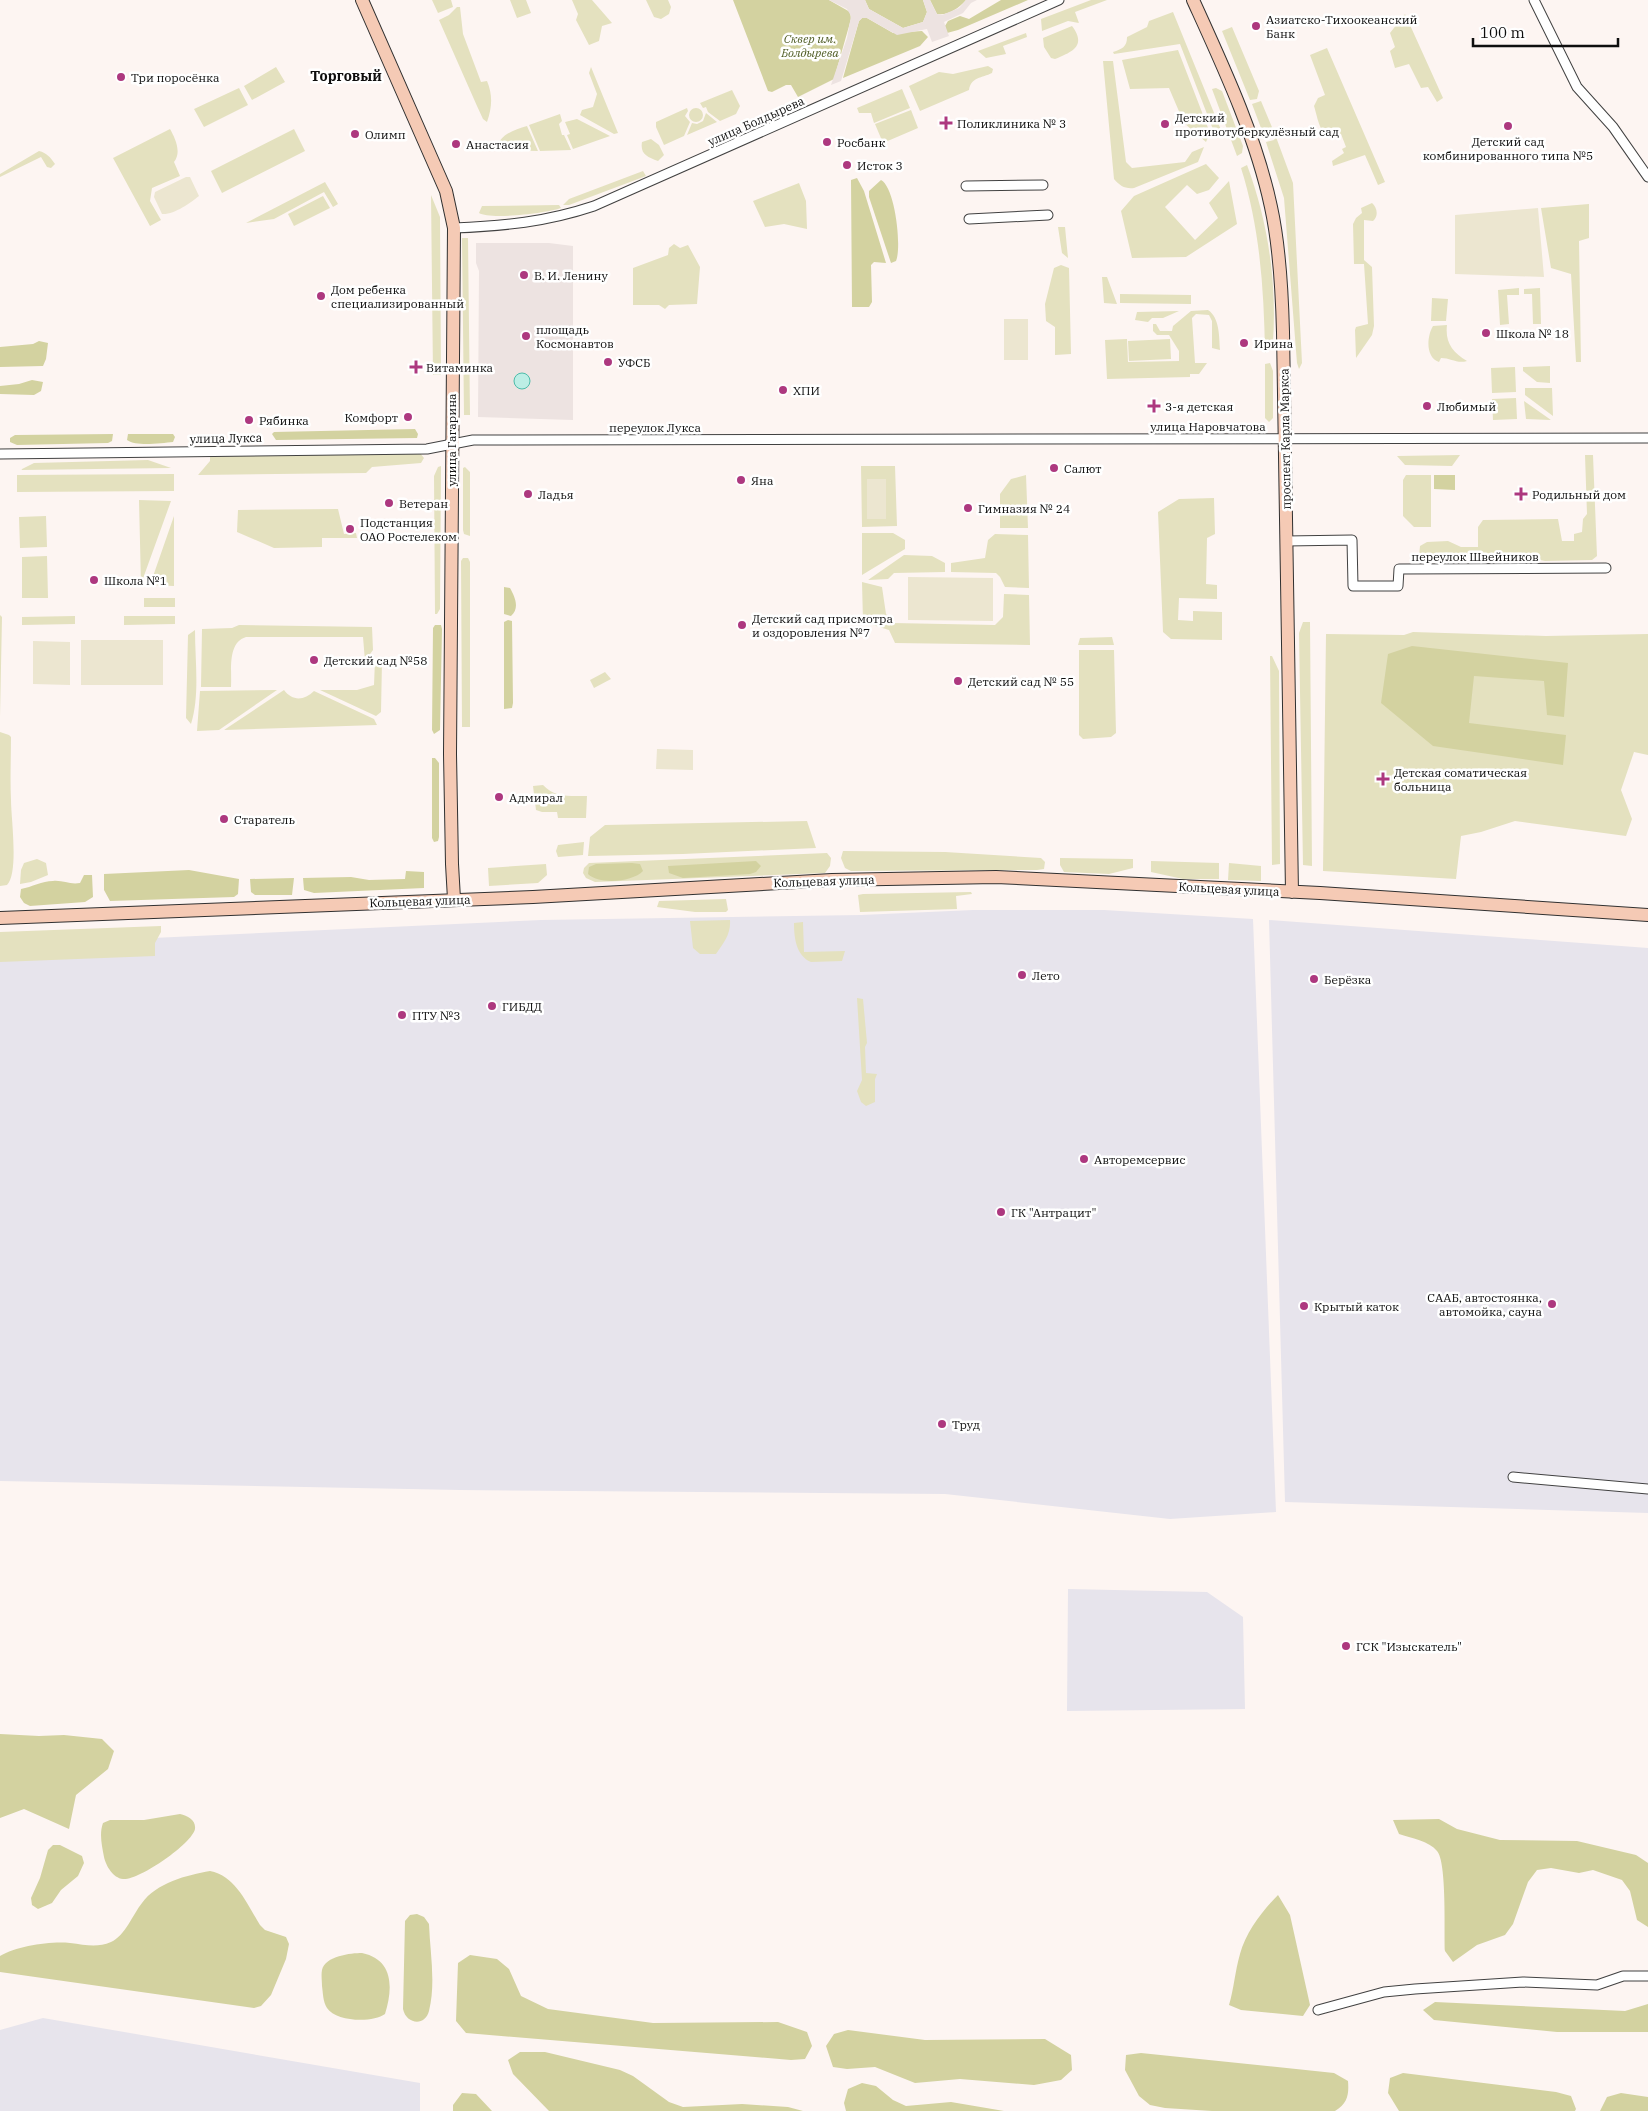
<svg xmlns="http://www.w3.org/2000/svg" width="1648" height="2111" font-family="'IBM Plex Serif',serif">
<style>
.industrial{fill:#e7e4ec}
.green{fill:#e4e1bf}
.forest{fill:#d3d2a0}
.pitch{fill:#ece6d0}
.plaza{fill:#ede3e1}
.water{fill:#bceee5;stroke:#4dbcaa}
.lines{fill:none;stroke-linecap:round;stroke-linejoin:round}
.street-casing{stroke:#414141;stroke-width:11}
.secondary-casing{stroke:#303030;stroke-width:14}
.street{stroke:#fff;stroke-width:9}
.secondary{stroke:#f5cab5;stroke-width:12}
.poi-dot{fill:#ad387f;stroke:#fff;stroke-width:2}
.labels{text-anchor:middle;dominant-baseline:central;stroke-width:5;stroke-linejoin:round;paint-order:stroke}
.poi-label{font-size:12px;fill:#0e0e0e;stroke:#fff;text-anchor:start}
.park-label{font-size:12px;font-style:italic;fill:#515e27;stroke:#fff}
.street-label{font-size:12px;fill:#0e0e0e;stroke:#fff}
.neighbourhood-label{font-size:14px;font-weight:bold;fill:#0e0e0e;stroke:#fff}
</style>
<rect width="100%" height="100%" fill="#fdf5f2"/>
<path class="industrial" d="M973,910H1104L1253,919L1276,1512L1170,1519L945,1494L460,1490L0,1481V945L541,920L861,915Z
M1269,920L1648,948V1513L1285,1502Z
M1068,1589L1207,1592L1243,1617L1245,1709L1067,1711Z
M43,2018L420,2083V2111H0V2030Z"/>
<path class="green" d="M432,0H451L453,7L438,13Z
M510,0H526L531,13L517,18Z
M572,0H592L612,23L602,26L599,41L589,45L576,20L578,14Z
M646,0H668L671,7L669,14L661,19L654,17Z
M1091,0H1107L1075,12L1079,23L1068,21L1042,31L1041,19Z
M457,7H460L463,34L481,82L487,81C493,95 492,108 487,122L483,119L477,106L439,20L449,15Z
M1173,12L1221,130L1214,132L1180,44L1114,54L1113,52C1122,49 1127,47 1127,37L1147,27L1149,21Z
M1405,14L1443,98L1437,102L1428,87L1421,88L1409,64L1395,68L1390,51L1395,47L1390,33Z
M1072,26C1087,46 1072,52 1055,59L1051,58L1044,47L1043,38Z
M1232,27L1259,91L1257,99L1250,100L1222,31Z
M1026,33L1027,37L1003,46L1006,54L986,58L978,51Z
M1327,48L1385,182L1378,185L1365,155L1333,166L1332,161L1344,153L1342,149L1346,147L1341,134C1320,142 1319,122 1314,106L1318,98L1325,95L1310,55Z
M1178,50L1210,133L1206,142L1184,123L1169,88L1130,89L1122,60Z
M1103,61H1113L1126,162L1132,168L1185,162L1192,152L1204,147L1198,162L1134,188C1125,189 1120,186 1114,179Z
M988,66L993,69L992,73C982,78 971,77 969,90L920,111L909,86L939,72L953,74Z
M276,67L285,82L252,100L244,86Z
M591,67L618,133L614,134L580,115L582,110L593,107L597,94L589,73Z
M239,88L248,105L204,127L194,109Z
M1216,88L1222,91L1243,146L1242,153L1237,156L1212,89Z
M902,89L910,108L874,123L871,113H859L857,108Z
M732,90L740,106L736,114L720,121L708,112L706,107L703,108L700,103Z
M1261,101L1274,132L1271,137L1265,138L1264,136L1252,104Z
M689 115a7 7 0 1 1 14 0a7 7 0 1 1-14 0Z
M687,108L688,111L685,116L690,122L684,136L664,145L656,127V122Z
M911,110L918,128L883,143L875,124Z
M706,113L717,122L687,135L692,123L697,124L703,121Z
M560,114L562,121L559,124L562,135H564L571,150L540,151L529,125Z
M577,119L610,136L573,149L567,135L570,134L565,122Z
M527,126L538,151L496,150C499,135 513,130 527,126Z
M170,129C175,138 182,152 174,162L180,176L152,188L150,201L161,220L150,226L113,158Z
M294,129L305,151L222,193L211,171Z
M1276,137L1293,183L1302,363L1299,369L1297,363L1284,198L1266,142L1274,140Z
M651,139L659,145L664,155L658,161C647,157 640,154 642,142Z
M39,151C47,153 50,157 55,164L51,168L47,167L41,157L0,177V174Z
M1206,164L1219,178L1209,190L1197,194L1187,185L1165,207L1195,240L1218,218L1209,203L1229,181L1237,224L1186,257L1132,258L1121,211L1134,196Z
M1247,165C1268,221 1277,283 1273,342L1270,349L1265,353C1264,290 1260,228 1241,168Z
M643,171L646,176L569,205H563L569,199Z
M325,182L338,204L333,207L324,192L274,219L246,223Z
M799,183L806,201L807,229L784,224L765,227L753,201Z
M431,195L440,217L441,375H433Z
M323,196L330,208L294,226L288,214Z
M1372,203C1377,207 1379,216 1373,221L1364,220V260L1372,267L1374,326L1372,335L1356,358L1355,330L1356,327L1368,324L1364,264H1354L1353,224L1356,218L1362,213L1361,208Z
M1589,204V238L1579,241L1581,362H1576L1571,274L1551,268L1541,208Z
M559,205L561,208C548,213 490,220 479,213L482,206Z
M1058,227H1065L1068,258L1062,253Z
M462,238H468L470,415H464Z
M674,244L680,248L688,245L700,267L697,304L669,305L665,309L659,305H633V268L668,255L669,248Z
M1061,265L1069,268L1071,354L1055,355V327L1046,321L1045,304L1054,268Z
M1102,277H1107L1117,304L1104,303Z
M1519,288V295H1507L1509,324L1500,325L1498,290Z
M1540,288L1541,324H1533L1532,294H1524V289Z
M1120,294L1191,295V304L1120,303Z
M1432,298L1448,299L1446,321H1431Z
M1208,310C1220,318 1219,337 1220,350L1212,348V321L1209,315L1196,314L1192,318L1195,363H1207L1199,374H1190V377L1107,379L1105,340L1127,339L1128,362L1179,361V351L1169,335H1157L1153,331V324H1156L1160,331H1172L1173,326L1191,311Z
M1179,311L1163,318H1152L1148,322L1135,320L1137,312Z
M1447,325C1445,342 1452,352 1467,361C1457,364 1451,358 1441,358L1439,362C1425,357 1427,336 1433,326Z
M1170,339L1171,359L1129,361L1128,341Z
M1270,363L1273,371V418L1269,422L1265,418V364Z
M1550,366V383L1537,382L1523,371V367Z
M1515,367L1516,392L1492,393L1491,368Z
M1525,388H1552L1553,416L1525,395Z
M1516,398L1517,419L1493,420L1492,399Z
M1524,401L1551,420L1526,419Z
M420,453L424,458L421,463L372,467L366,473L198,475L210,461V454Z
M1460,455L1452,466L1405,465L1397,456Z
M1585,455H1593L1597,556L1592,560L1545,561L1516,555L1419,556L1420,546L1427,542L1448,541L1461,547H1478V527L1483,520L1558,519L1562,541H1574V534L1582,532L1583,519L1587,514Z
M148,460L171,468L20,470L34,463Z
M441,466L440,609L437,614H435L434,476L438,467Z
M861,466H895L897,526L862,527Z
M465,467L470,472V536L464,534L463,530V468Z
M174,474V491L17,492V475Z
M1026,475L1028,528H1000V494L1011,479Z
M1406,475H1431V527H1414L1403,516V480Z
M1214,498L1215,534L1207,538L1206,584L1217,585V599L1179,598L1178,620L1193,621V611L1222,612V640L1171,639L1163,632L1158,512L1179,499Z
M139,500L171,501L141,584Z
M338,509L344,534L356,533L357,538H322V547L274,548L237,532L238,510Z
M46,516L47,547L20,548L19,517Z
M174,516V586L150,585Z
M862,533H893L905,540V549L862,575Z
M995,534L1028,535L1029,588L1005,587L1000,577L996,573L951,572V563L985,558L988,540Z
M904,555L932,556L945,563V572L894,573L888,579L868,580Z
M47,556L48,598H22V557Z
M463,558H468L470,562V727H462L461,561Z
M862,582L882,587L886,614L893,623L995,625L1003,617L1004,594L1029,595L1030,645L895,643L889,630L863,622Z
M144,598H175V607H144Z
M0,615L2,617L0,717Z
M75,616V624L22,625V617Z
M124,616H175V624L124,625Z
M1303,622H1310L1312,866L1303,865L1299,633Z
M239,625L372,627L373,650L365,661L363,637H246C227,643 232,670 231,687H201L202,629L232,628Z
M195,630C195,661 200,695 191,724L186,718L188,635Z
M1413,632L1546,636L1648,634V755L1634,752L1621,790L1632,819L1626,836L1515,821L1481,832L1461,836L1456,879L1323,871L1326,634L1404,635Z
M1112,637L1114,645H1078L1080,638Z
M1079,650H1114L1116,733L1111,737L1083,739L1079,735Z
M1270,656H1272L1279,671L1280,864L1272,865Z
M375,660L382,661L381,712L376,716L320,690H357L374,685Z
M605,672L611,679L594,688L590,680Z
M277,690L219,730L197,731L200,691Z
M284,690C292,701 304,701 314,691L374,719L377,725L224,730Z
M0,732L9,735L11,737C11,758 10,779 11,800C11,818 19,873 7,885L0,886Z
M543,785C555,798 571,796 587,796L586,818H558L557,812H542L536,810L533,786Z
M807,821L816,848L683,854L588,856L590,837L605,825Z
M584,842L583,855L558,857L556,851L558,845Z
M843,851L945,852L1041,858L1045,862L1044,869L1037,870L851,871L845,868L841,858Z
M827,853L831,858L830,866L825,873L595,882L586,878L583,873L584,868L589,863Z
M1060,858L1133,859V868L1109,874L1064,872L1060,865Z
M37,859L46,863L48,875L31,882L20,884L21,870L24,863Z
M1151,861L1219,863V879H1183L1151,872Z
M1229,863L1261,866V881L1228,880Z
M546,864L547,875L538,883L489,886L488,868Z
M971,892L972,894L956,896L957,909L860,912L858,895L863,894Z
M726,899L728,910L726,912H695L657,907L659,901Z
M730,920C731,934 724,942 716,954H700L693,948L690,921Z
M803,922L804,952L845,951L842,961L811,962C796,956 794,937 794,923Z
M161,926V932L155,943V956L0,962V932Z
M857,998L863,999L867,1043L865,1047L866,1073L877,1074L875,1079V1102L866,1106L861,1102L857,1091L862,1080Z"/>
<path class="forest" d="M733,0H829L850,12L851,19L834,79L798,97L791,85H786L772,92L768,91Z
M865,0H923L927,12L923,22L903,28L869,9Z
M930,0H966C959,8 948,16 937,14Z
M1001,0H1028L958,30L947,33L945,26L948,21L960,16L969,19Z
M862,18H867L893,33L922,31L928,37L920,46L843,78L859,21Z
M857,178L864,191L886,263L874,262L871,265L872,302L869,307H852L851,180Z
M881,180C895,187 902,247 896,261L891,263L869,197V191Z
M39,341L48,343L46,359L43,366L0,367V347L33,344Z
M32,380L43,382L41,391L34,395L0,394V386L19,384Z
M415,429L418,434L417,438L276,440L272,434L274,432Z
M113,434L112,441L108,443L17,445L10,442V438L15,435Z
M128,434H173L175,437L173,442C161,443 137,447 127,440Z
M1434,475H1455V490L1434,489Z
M504,587L510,588C515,597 520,608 511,616L504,614Z
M508,620L512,621L513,703L512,708L504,709V622Z
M435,625H441L442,629L440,730L434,734L432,730L433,628Z
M1412,646L1568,663L1564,717L1547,715L1544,681L1474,676L1469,723L1566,735L1563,765L1433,746L1381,703L1388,654Z
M432,758H435L439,763V837L438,841L434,842L432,838Z
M756,861L761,866L756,872L750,874L683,878L669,873L668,866Z
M632,863L640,864L643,871C633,882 599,885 588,874L589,867L596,864Z
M189,870L239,879L238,894L234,897L110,901L104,890V874Z
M406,871L424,872V888L314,893L304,890L303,878L351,877L369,880L405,879Z
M84,875H92L93,897L85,902L30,906L24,903L20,897L21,889C32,887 42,881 53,881C63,880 70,885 80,883Z
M294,878L292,895H255L251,892L250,879Z
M0,1734L39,1736L64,1735L102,1739L114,1751L108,1769L76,1795L69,1829L24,1809L0,1818Z
M180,1814C188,1816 196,1820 195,1829C192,1844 138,1881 123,1879C113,1878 106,1866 104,1857C102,1846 99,1834 103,1823L110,1820H144Z
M1439,1819L1457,1829L1500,1840L1577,1841L1636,1855L1648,1863V1927L1637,1920L1630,1891L1622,1880L1593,1870L1579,1873L1551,1868L1537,1870L1528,1882L1513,1924L1505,1935L1477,1945L1453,1962L1445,1951C1444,1933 1447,1862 1437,1851C1429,1841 1411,1838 1399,1834L1393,1820Z
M53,1845H60L82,1856L84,1863L78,1876L61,1890L52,1903L38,1909L32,1905L31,1898L40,1878L48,1850Z
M210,1871C236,1876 247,1904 260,1925L265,1930L286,1937L289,1944L286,1959L271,1995L261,2006L254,2008L0,1972V1956C17,1946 50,1941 70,1943C86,1945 97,1948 111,1942C125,1936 133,1914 142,1903C156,1883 187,1875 210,1871Z
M1278,1895L1290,1915L1310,2005L1303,2016L1241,2010L1229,2005C1234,1988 1235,1971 1240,1954C1246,1932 1262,1911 1278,1895Z
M417,1914L424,1917L429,1924C430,1952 436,1983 429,2011C425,2027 406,2024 403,2009L405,1921L410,1915Z
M362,1953C394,1960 393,1988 385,2014C373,2023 336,2022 327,2008C323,2002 323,1993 322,1986C322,1981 321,1975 322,1970C325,1956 351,1953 362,1953Z
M470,1955L497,1959L509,1969L521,1996L548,2009L653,2023L778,2022L807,2032L812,2046L805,2059L791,2060L466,2033L456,2021L458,1963Z
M1435,2002L1625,2011L1648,2004V2032H1557L1434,2020L1423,2010Z
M848,2030L925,2040L1045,2039L1071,2055L1072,2070L1061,2080L1034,2085L960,2079L915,2083L875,2067L847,2069L833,2067L826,2046L834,2034Z
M520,2052H545L620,2070L633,2076L669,2102L683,2107L742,2104L788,2107L803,2111H549L513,2074L508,2060Z
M1141,2053L1334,2073L1348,2081C1349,2094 1348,2103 1335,2111H1212L1165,2108L1150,2105L1139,2096L1125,2070L1126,2055Z
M1403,2073L1556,2092L1571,2096L1576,2109L1575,2111H1399L1388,2093L1390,2078Z
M862,2083L876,2086L893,2100L906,2106L951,2102L1004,2111H846L844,2103L848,2089Z
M462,2093L476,2094L492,2111H453V2105Z
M1621,2093L1648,2097V2111H1600L1607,2097Z"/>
<path class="pitch" d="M186,177H190L199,196C190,203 174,215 162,214L154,197L155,192Z
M1538,208L1544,277L1455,274V215Z
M1004,319H1028V360H1004Z
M867,479H886V519H867Z
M908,577L993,578V621L908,620Z
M81,640H163V685H81Z
M33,641L70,642V685L33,684Z
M657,749L693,750V770L656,769Z"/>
<path class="plaza" d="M829,0H865L869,9L903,28L923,22L927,12L923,0H930L937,14L942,15L959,8L966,0H977L971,3L963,13L944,22L949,36L932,42L927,29L897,35L867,18H862L859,21L841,81L831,85L847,38L851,16L847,9Z
M476,243H549L573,246V420L478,417L479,271L476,263Z"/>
<path class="water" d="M514 381a8 8 0 1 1 16 0a8 8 0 1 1-16 0Z"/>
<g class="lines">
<defs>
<path id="street" d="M1534,0L1577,87L1613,127L1648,177
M966,186L1043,185
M969,219L1048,215
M454,228C504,226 546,222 594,206L1059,0
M0,454L427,449L473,440L1648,438
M1286,541L1352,540L1353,586H1398L1399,569L1606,568
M1513,1477L1648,1489
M1318,2010L1384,1992L1415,1989L1523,1982L1597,1985L1623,1976H1648"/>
<path id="secondary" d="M362,0L446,191L454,228L450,754L452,864L454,899
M1193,0C1223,66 1256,136 1271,207C1280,248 1282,291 1283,332L1292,892
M0,918L533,897L832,880L996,877L1320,893L1648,915"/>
</defs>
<use href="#street" class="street-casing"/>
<use href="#secondary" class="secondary-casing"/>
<use href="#street" class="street"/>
<use href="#secondary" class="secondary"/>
</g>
<g class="poi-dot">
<circle cx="1256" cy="26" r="5"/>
<circle cx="121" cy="77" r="5"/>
<path d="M943.5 115.5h5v5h5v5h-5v5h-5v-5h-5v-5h5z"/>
<circle cx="1165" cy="124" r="5"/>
<circle cx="1508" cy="126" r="5"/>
<circle cx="355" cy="134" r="5"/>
<circle cx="827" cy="142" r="5"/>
<circle cx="456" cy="144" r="5"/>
<circle cx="847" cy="165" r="5"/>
<circle cx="524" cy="275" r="5"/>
<circle cx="321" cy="296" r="5"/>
<circle cx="1486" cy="333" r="5"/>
<circle cx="526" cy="336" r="5"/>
<circle cx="1244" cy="343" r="5"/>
<circle cx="608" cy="362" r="5"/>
<path d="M413.5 359.5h5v5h5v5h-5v5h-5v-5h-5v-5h5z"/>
<circle cx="783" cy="390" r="5"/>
<path d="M1151.5 398.5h5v5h5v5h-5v5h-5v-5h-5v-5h5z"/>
<circle cx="1427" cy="406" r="5"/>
<circle cx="408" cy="417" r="5"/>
<circle cx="249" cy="420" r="5"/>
<circle cx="1054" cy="468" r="5"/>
<circle cx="741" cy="480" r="5"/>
<circle cx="528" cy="494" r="5"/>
<path d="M1518.5 486.5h5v5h5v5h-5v5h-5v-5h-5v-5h5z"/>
<circle cx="389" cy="503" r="5"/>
<circle cx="968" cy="508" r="5"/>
<circle cx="350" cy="529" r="5"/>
<circle cx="94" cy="580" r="5"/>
<circle cx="742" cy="625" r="5"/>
<circle cx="314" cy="660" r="5"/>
<circle cx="958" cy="681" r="5"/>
<path d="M1380.5 771.5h5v5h5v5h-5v5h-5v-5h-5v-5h5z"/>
<circle cx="499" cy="797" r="5"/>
<circle cx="224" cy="819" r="5"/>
<circle cx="1022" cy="975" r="5"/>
<circle cx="1314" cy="979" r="5"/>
<circle cx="492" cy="1006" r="5"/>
<circle cx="402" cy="1015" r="5"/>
<circle cx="1084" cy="1159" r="5"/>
<circle cx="1001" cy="1212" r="5"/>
<circle cx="1552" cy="1304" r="5"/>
<circle cx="1304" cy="1306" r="5"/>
<circle cx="942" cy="1424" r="5"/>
<circle cx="1346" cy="1646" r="5"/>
</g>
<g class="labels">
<g class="poi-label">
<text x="1266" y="19">Азиатско-Тихоокеанский<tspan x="1266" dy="14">Банк</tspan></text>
<text x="131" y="77">Три поросёнка</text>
<text x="1175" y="117">Детский<tspan x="1175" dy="14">противотуберкулёзный сад</tspan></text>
<text x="957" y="123">Поликлиника № 3</text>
<text x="365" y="134">Олимп</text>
<text x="1508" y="141" text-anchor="middle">Детский сад<tspan x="1508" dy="14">комбинированного типа №5</tspan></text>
<text x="837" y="142">Росбанк</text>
<text x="466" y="144">Анастасия</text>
<text x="857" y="165">Исток 3</text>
<text x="534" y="275">В. И. Ленину</text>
<text x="331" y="289">Дом ребенка<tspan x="331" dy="14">специализированный</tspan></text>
<text x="536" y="329">площадь<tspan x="536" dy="14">Космонавтов</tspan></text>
<text x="1496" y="333">Школа № 18</text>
<text x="1254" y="343">Ирина</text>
<text x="618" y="362">УФСБ</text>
<text x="426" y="367">Витаминка</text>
<text x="793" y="390">ХПИ</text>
<text x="1165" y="406">3-я детская</text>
<text x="1437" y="406">Любимый</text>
<text x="398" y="417" text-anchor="end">Комфорт</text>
<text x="259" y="420">Рябинка</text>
<text x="1064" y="468">Салют</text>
<text x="751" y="480">Яна</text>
<text x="538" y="494">Ладья</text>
<text x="1532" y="494">Родильный дом</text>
<text x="399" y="503">Ветеран</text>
<text x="978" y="508">Гимназия № 24</text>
<text x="360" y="522">Подстанция<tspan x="360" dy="14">ОАО Ростелеком</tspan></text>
<text x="104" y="580">Школа №1</text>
<text x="752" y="618">Детский сад присмотра<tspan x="752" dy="14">и оздоровления №7</tspan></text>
<text x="324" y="660">Детский сад №58</text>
<text x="968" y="681">Детский сад № 55</text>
<text x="1394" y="772">Детская соматическая<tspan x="1394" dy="14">больница</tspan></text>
<text x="509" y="797">Адмирал</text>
<text x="234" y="819">Старатель</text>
<text x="1032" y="975">Лето</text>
<text x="1324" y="979">Берёзка</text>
<text x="502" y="1006">ГИБДД</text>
<text x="412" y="1015">ПТУ №3</text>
<text x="1094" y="1159">Авторемсервис</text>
<text x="1011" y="1212">ГК "Антрацит"</text>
<text x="1542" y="1297" text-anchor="end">СААБ, автостоянка,<tspan x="1542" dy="14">автомойка, сауна</tspan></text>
<text x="1314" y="1306">Крытый каток</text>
<text x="952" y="1424">Труд</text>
<text x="1356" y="1646">ГСК "Изыскатель"</text>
</g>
<g class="park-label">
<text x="810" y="38">Сквер им.<tspan x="810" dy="14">Болдырева</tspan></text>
</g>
<g class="street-label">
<text transform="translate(756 121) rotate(-24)">улица Болдырева</text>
<text x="1208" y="426">улица Наровчатова</text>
<text x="655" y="427">переулок Лукса</text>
<text transform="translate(226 438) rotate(-1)">улица Лукса</text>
<text transform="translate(1285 439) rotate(-91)">проспект Карла Маркса</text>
<text transform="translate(451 440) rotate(-90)">улица Гагарина</text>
<text x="1475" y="556">переулок Швейников</text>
<text transform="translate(824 881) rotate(-2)">Кольцевая улица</text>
<text transform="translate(1229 889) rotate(3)">Кольцевая улица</text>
<text transform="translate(420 901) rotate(-2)">Кольцевая улица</text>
</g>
<g class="neighbourhood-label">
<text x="346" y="76">Торговый</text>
</g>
</g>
<path d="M1473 38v8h145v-8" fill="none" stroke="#0e0e0e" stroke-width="2.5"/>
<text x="1480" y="38" font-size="15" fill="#0e0e0e" stroke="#ffffff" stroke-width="4" paint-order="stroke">100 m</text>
</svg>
